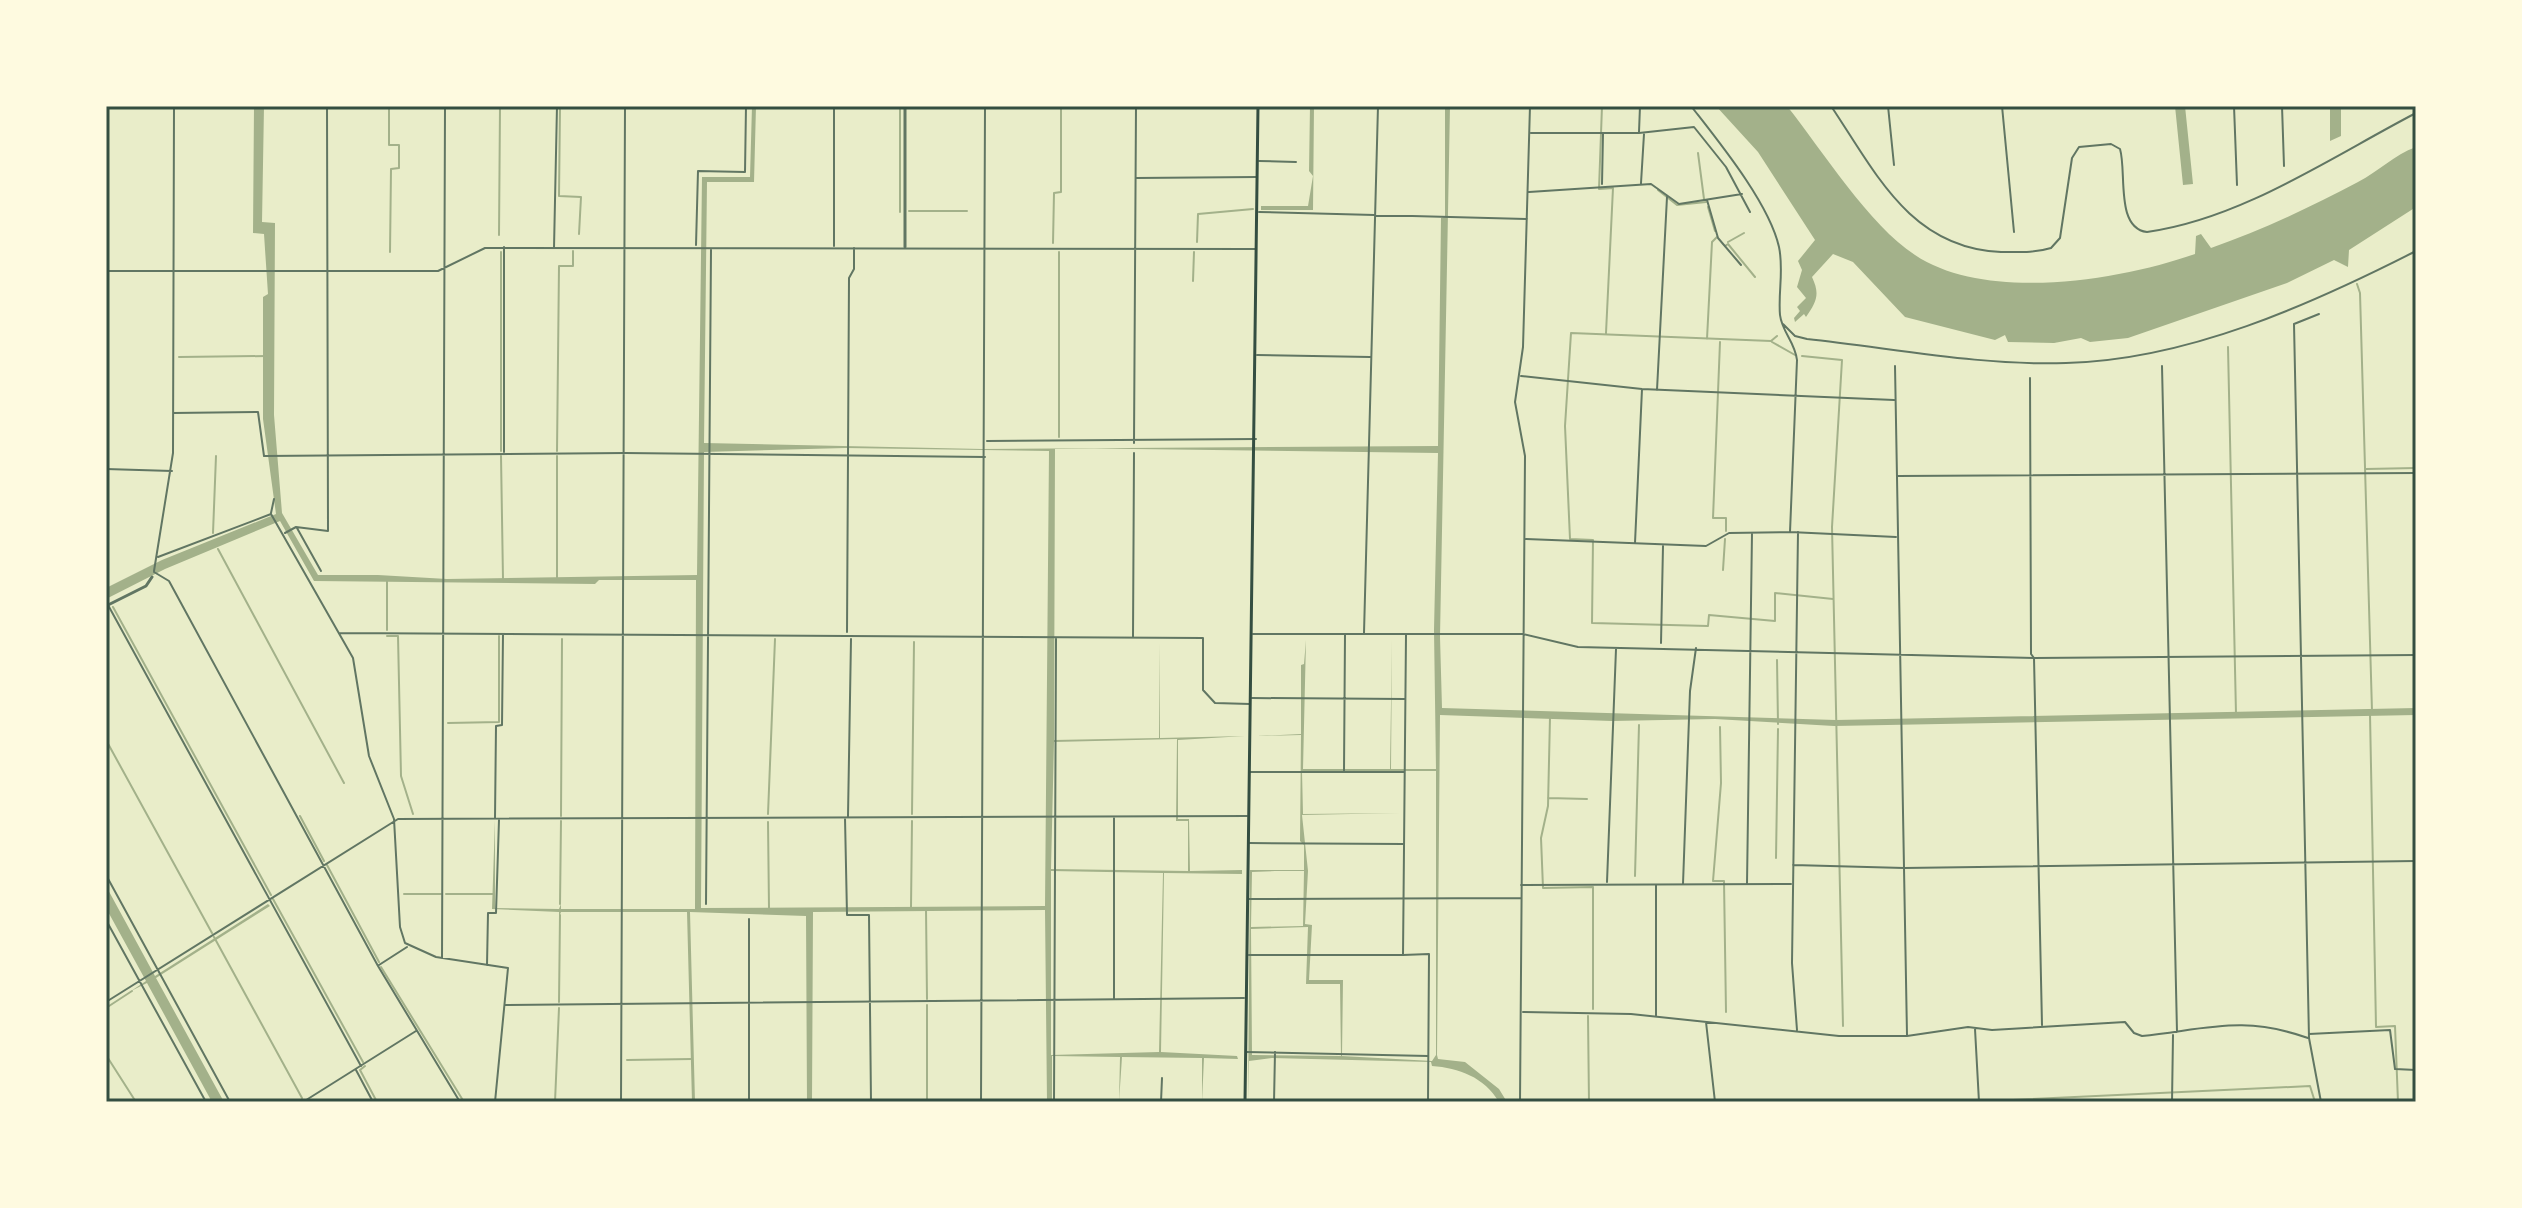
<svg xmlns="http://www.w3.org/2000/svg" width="2522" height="1208" font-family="Barlow,sans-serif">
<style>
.water{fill:#a3b18a;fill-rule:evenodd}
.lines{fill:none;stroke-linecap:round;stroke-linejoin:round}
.stream{stroke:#a3b18a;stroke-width:2}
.minor{stroke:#617663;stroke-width:2}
.tertiary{stroke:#617663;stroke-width:3}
.primary{stroke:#344e41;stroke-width:3}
.neatline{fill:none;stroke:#344e41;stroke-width:3}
</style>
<rect width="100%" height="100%" fill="#e9edc9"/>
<path class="water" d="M254,106H264L262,222L275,223L274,415L282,513L318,575H378L377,276L378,575L447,579L697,575L702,177H750L752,106H756L754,182H707L704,443L982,449L1438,446L1441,218L1445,217V106H1450L1440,637L1442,708L1836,720L2416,708V715L1834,726L1715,719L1612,721L1440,715L1437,1055L1438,1059L1465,1062L1499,1089L1507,1102H1499C1484,1077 1459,1068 1432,1066L1431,1062L1272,1058L1249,1061L1248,1102L1250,870H1304V845L1300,841L1301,735L1256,736L1301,734V665L1304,664L1306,640L1303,769H1390L1392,639L1391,769H1436L1434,630L1438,453L1055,448L1054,740L1159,738L1160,643V738L1245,736L1178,740V819H1189L1190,871L1242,870V874L1164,873L1161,1052L1237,1056L1238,1059L1204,1058L1202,1102V1058L1122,1057L1119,1102L1120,1057L1052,1056V1102H1047L1045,910L813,912L812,1102H807L806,916L690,912L695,1102H692L687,912H561L559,917V912L492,909L495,820V908L559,909L561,904V909H695L696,580H599L595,584L314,581L280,521L165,569L106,599V588L162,560L276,514L263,419V297L268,294L264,234L253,233ZM845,448L1049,451L1045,906L701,908L704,452ZM1177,739L1176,821H1188V871L1051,869L1054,742ZM1302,771H1436V1055L1432,1061L1342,1056L1343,980H1309L1312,925L1305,924L1308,871L1302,815L1400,813L1303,814ZM1051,871L1163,873L1159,1052L1051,1055ZM1275,871H1304L1303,926L1251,927L1252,872ZM1308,927L1306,984H1340L1341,1056L1252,1055L1251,929Z
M1310,106H1314L1313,210H1261V206H1308L1313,176L1309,171Z
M1716,106H1787C1822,150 1869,225 1915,255C1985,302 2118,281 2195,254L2196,236L2201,234L2211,248C2262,230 2311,207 2358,182C2379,171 2394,155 2416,147V207L2349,250L2348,267L2334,260L2287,283L2128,338L2090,342L2081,338L2054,343L2008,342L2005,335L1995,340L1905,317L1853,262L1833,254L1812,277C1820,294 1817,301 1806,317L1804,314L1795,322L1794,318L1800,311L1797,307L1806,298L1797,287L1802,270L1798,261L1815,240L1758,152Z
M2175,106H2185L2193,184L2183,185Z
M2330,106H2341V136L2330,141Z
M106,886L155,976L268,904L270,906L156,978L224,1102H212L147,983L131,991L146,981L106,908Z"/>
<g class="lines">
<path class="stream" d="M389,106V145H399V168L391,169L390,252
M560,106L559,196L581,197L579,234
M1602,106L1599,189L1613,188L1606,333
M1698,153L1704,199
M1658,190L1677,205L1706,202
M1708,207L1715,231
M909,211H967
M900,212V106
M499,235L500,106
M1197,242L1198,214L1253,209
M1728,242L1744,233
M1053,243L1054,193L1061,192V106
M1725,246L1728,244L1755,277
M1059,252V437
M1193,281L1194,252
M2357,284L2360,293L2372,711
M1777,336L1771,341L1571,333L1565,426L1570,539L1593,540L1592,623L1708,626L1709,615L1775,621V593L1833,599
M1707,339L1712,242L1717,237
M1720,342L1713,518H1726V531
M1772,342L1795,355
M2228,347L2236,714
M1802,356L1842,360L1832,527L1843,1026
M179,357L266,356
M501,451V252
M557,451L559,266H573V251
M501,456L503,579
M557,456V579
M2366,469L2416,468
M213,533L216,456
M218,549L344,783
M1723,570L1725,539
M113,607L271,895
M387,630V579
M387,636H398L401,776L413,814
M1777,660L1778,724
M2370,714L2376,1027L2395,1026L2398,1102
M1550,717L1548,806L1541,838L1543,888L1593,887V1009
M448,723L499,722V636
M1720,727L1721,783L1713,881H1724L1726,1012
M106,740L212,933
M1548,798L1587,799
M768,814L775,639
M912,814L914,642
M300,816L324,861
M561,816L562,639
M768,822L769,908
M1776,858L1778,729
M327,865L379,962
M1635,876L1639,725
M404,894H441
M446,894H493
M273,899L363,1062
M560,904L561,821
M911,907L912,821
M926,909L927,999
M214,937L302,1098
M381,967L464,1102
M559,1002L560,915
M927,1005V1102
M106,1008L132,991
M1588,1016L1589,1102
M106,1055L136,1102
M627,1060L692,1059
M365,1066L360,1070L377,1102
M555,1102L559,1008
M1971,1102L2310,1086L2315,1102"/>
<path class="minor" d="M834,106V246
M1691,106C1719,142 1769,203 1779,247C1784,270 1778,292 1780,315C1782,332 1795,342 1797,360L1790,532
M1831,106C1876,173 1910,248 2001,252C2018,252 2035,253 2051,248L2060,238L2072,158L2079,147L2111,144L2120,149C2127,172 2115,228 2147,232C2242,219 2333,156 2416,113
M1888,106L1894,165
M2002,106L2014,232
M2234,106L2237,185
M2282,106L2284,166
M1639,132L1640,106
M1531,133H1639L1694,127L1726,167L1750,212
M1259,161L1296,162
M1136,178L1257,177
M1641,183L1644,134
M1602,184L1603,134
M1529,192L1651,184L1679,204L1742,194
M1707,200L1718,238L1741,265
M1259,212L1527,219
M696,245L698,171L745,172L746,106
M504,247V452
M554,248L557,106
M106,271H438L485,248L1256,249
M2319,314L2294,324L2309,1038L2321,1102
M1783,324L1795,336L1807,339C1892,348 1981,366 2066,363C2187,360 2310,305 2416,251
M1257,355L1370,357
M1895,366L1907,1035
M2162,366L2177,1032
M1521,376L1642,389L1894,400
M2030,378L2031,654L2034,658L2042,1025
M1657,390L1667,197
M173,413L258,412L264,456L625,453L985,457
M987,441L1256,439
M1134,443L1136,106
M106,469L172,471
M1898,476L2416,473
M271,513L274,499
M297,528L321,571
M285,533L296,527L328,531L327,106
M1526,539L1706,546L1729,533L1790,532L1896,537
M1635,543L1642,389
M158,557L271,514L353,658L369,756L394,819L400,927L405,943L436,957L508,968L495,1102
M154,571L173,453L174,106
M154,572L169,581L378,966L460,1102
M108,605L361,1066
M847,632L849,278L854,269V248
M339,633L1203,638V690L1215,703L1250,704
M1364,633L1378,106
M1253,634H1523L1578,647L2034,658L2416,655
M1133,637L1134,453
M1661,643L1663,546
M1252,698L1405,699
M1344,771L1345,634
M1250,772H1404
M848,816L851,639
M495,818L496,726L502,725L503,634
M845,818L847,915H869L871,1102
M1249,843L1403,844
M1793,865L1904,868L2416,861
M106,875L230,1102
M1607,882L1616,649
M1683,884L1690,691L1696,648
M1747,884L1752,533
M1521,885L1791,884
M1656,885V1015
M1248,899L1521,898
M706,904L711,250
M749,919V1102
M106,920L206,1102
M1249,955H1403L1406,635
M1403,955L1429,954L1428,1102
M442,958L445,106
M379,965L407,947
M487,965L488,913H496L499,820
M1114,998V817
M106,1002L398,819L1247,816
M505,1005L1244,998
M1523,1012L1631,1014L1839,1036H1907L1968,1027L1992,1030L2125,1022L2134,1033L2142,1036C2208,1029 2243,1015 2308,1038
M1706,1022L1715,1102
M1975,1029L1979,1102
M1797,1030L1792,963L1798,532
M2309,1034L2390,1030L2395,1069L2416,1070
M1246,1052L1428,1056
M356,1070L373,1102
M303,1102L416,1031
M621,1102L625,106
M981,1102L985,106
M1054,1102L1056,639
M1161,1102L1162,1078
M1274,1102L1275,1052
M1520,1102L1525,456L1515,402L1523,347L1530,106
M2172,1102L2173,1035"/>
<path class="tertiary" d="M905,247V106
M106,606L146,586L152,577"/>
<path class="primary" d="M1245,1102L1258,106"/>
</g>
<rect width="2522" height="1208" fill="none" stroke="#fefae0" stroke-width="216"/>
<rect x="108" y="108" width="2306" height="992" class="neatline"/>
</svg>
